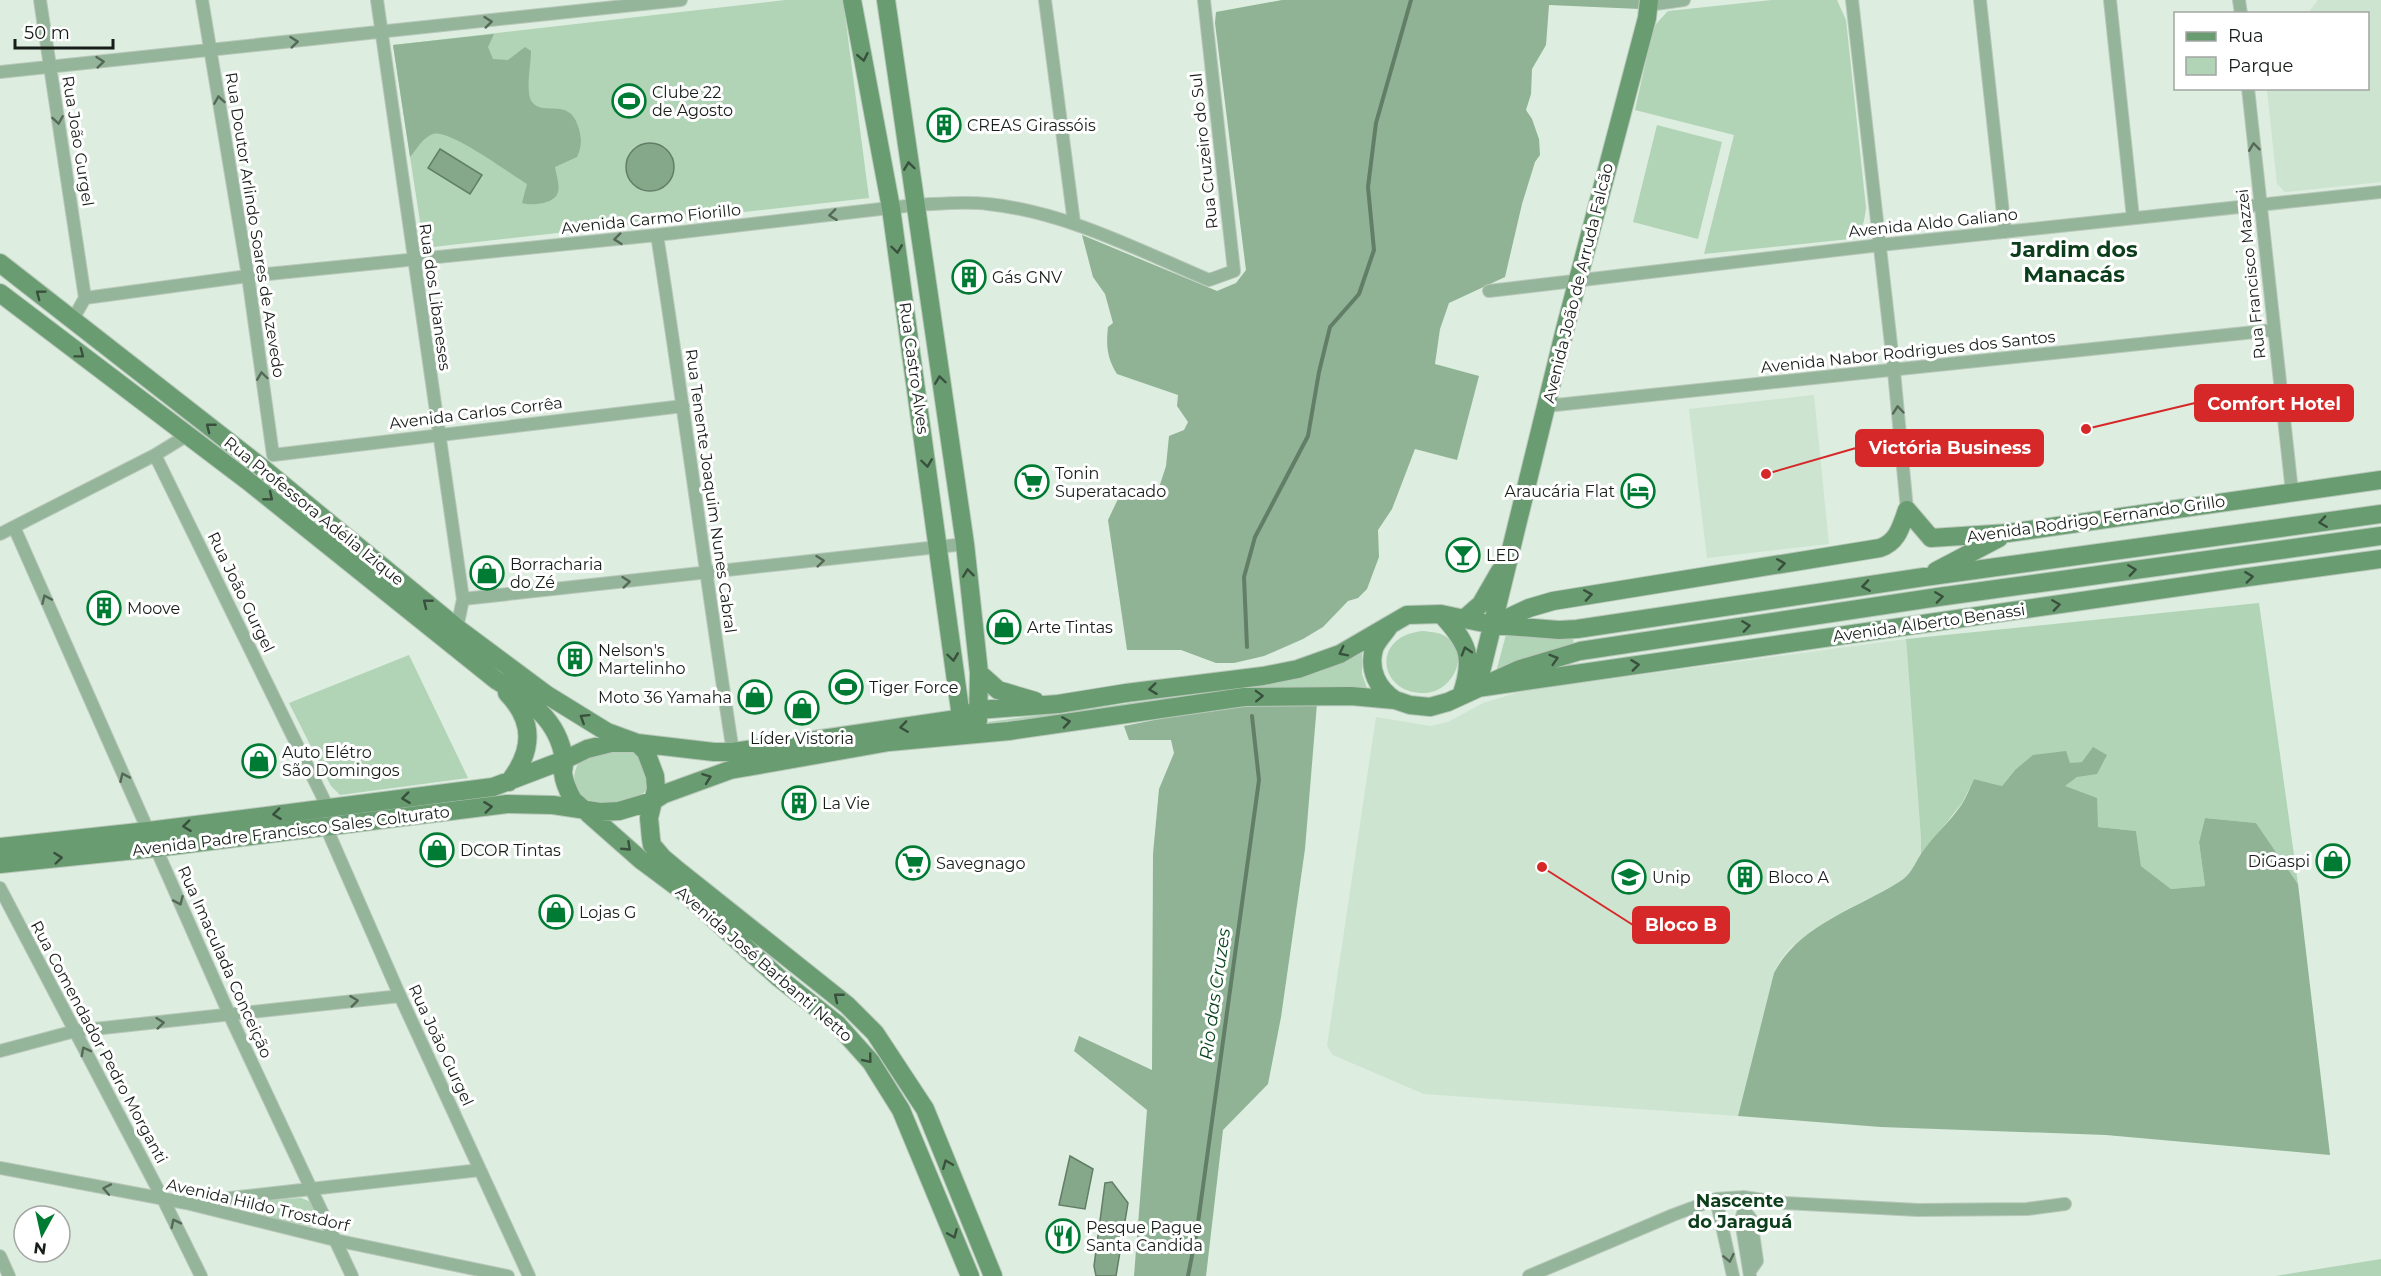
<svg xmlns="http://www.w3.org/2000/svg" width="2381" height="1276" font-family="Montserrat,sans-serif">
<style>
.built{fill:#cde4d0}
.green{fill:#b1d3b6}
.forest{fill:#8fb394}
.water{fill:#84a889;stroke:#637e67;stroke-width:1.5}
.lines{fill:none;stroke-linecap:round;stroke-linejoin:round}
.stream{stroke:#637e67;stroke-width:4}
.street-casing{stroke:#b9c8bb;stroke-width:14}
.secondary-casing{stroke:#b9c8bb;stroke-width:20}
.street{stroke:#94b599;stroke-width:12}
.secondary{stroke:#6a9c72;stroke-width:18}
.oneway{stroke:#566958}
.oneway2{stroke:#38503c}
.labels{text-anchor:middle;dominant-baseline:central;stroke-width:6;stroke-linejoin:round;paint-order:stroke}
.poi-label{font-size:16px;fill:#171d18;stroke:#fff;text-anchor:start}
.street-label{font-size:16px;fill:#171d18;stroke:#fff}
.water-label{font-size:18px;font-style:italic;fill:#0a451d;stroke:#fff}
.neighbourhood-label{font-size:18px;font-weight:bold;fill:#0d3e1b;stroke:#fff}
.district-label{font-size:22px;font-weight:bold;fill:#0d3e1b;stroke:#fff}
.leader{fill:none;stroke:#d62828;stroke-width:2}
.callout-dot{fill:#d62828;stroke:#fff;stroke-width:2}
.callout{fill:#d62828;stroke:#d62828;stroke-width:2}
.callout-label{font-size:18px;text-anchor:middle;font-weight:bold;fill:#fff}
</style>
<rect width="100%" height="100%" fill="#ddeddf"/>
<path class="built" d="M2318,0H2381V182L2285,192L2277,184L2267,89L2368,88V14L2308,13Z
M1814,395L1829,544L1707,558L1689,409Z
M1906,639L1921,838V855L1912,872L1900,882L1848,909L1791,947L1781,959L1774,973L1738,1116L1424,1094L1333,1055L1330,1051L1327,1046L1376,717L1430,726L1448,722L1483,703L1522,691Z"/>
<path class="green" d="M785,0H843L869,198L424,248L393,45Z
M1772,0H1837L1846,20L1866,208C1864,222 1863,233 1850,239L1704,254L1734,135L1635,110L1652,34L1656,24L1668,11Z
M1657,125L1722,142L1698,239L1633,222Z
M2259,603L2298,884L2256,823L2205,818L2199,842L2205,886L2171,889L2141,866L2136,831L2098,827L2064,786L2077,777L2082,762L2015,770L2002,786L1974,779L1962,803L1921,855V838L1906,639Z
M1423,631C1430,632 1439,632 1445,636C1472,653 1453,691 1426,693C1379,696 1369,636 1423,631Z
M1507,631L1572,635L1574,644L1496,672Z
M1362,653V674L1368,691L988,728V722L1258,686L1320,672Z
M409,655L468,778L340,795L331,786L289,703Z
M614,750L638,752C641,759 649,770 649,778C651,807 604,803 587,804C574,786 569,779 581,758Z
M301,1198L311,1202L320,1219L318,1226L314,1227L246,1213L242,1209L246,1202Z
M2381,1259V1276H2275Z"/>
<path class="forest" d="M1282,0H1639L1640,9L1549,5L1546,45L1532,69L1531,94L1526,110L1532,119L1539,139L1540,155L1535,162L1522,204L1505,277L1449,303L1440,329L1435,364L1479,376L1457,460L1415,449L1392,509L1378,530L1379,557L1367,589L1358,598L1348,601L1323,627L1303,639L1264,656L1234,663H1216L1181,650H1127L1108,520L1118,499L1156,497L1166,466L1169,436L1184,430L1188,422L1177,406L1178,395L1117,374C1107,358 1106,346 1108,327L1113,323L1105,294L1093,277L1082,235L1217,291L1236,283L1246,270L1215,23L1216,12Z
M494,34L488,47L493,59L508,60L525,47L531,51C531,64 525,93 532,102C544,117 569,97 578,126C582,138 582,146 577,157L555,167C556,174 560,185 558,192C555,204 532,206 522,203L527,184C510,174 450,129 433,134C423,137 416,150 410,157L393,45Z
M1317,703L1305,849L1281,1017L1268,1084L1223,1130L1206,1276H1134L1147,1110L1074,1051L1079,1036L1152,1070L1153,854L1159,789L1174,753L1171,740H1129L1124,726L1205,710L1258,704Z
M2093,747L2107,755L2097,774L2077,777L2065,786L2097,798L2098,827L2136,831L2141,866L2171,889L2205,886L2199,842L2205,818L2256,823L2298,884L2330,1155L2106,1135L1881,1127L1738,1116L1774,973C1799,925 1856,909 1899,882C1911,875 1914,865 1921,854C1933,836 1950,822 1962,804C1967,796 1970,787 1974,779L2002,786L2015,770L2033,755L2066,751L2070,763L2082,762Z"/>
<path class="water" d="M626 167a24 24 0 1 1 48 0a24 24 0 1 1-48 0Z
M440,149L482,175L470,194L428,168Z
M1070,1156L1093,1169L1085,1209L1059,1205Z
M1112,1182L1128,1203L1116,1276H1096L1094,1266L1105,1183Z"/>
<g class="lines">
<path class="stream" d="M1247,647L1244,577L1255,537L1308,436L1319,372L1330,327L1359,294L1374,250L1368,187L1376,123L1411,0
M1188,1276L1197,1230L1259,780L1252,716"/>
<defs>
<path id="street" d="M40,0L85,298L73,319
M202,0L248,276L273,455L683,406
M377,0L463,599L457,628
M1045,0L1074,223
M1852,0L1894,371L1907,510
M1980,0L2005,232
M2110,0L2133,218
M2239,0L2241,14
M1648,5L1684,0
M0,72L681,0
M2248,88L2292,492
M657,235C684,407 706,580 733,752
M1489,291L1880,245L2381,192
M85,298L248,276L657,235L915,205C939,204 964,201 988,204C1066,212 1138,250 1209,280L1234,271L1204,0
M1546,406L2274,330
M155,455L328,808
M14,527L230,1016L352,1276
M0,534L155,455L186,436
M463,599L965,544
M326,827L400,996L529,1276
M0,888L164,1201L201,1276
M0,1051L75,1031L400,996
M0,1168L186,1203L335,1240L508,1276
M1743,1197L1744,1210L1741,1220L1750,1276
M1716,1199L1733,1276
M195,1202L480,1170
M1744,1210L1751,1219L1757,1261L1750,1271
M0,1256L9,1276
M1529,1276L1673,1215L1716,1199L1743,1197L1785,1203L1918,1210L2027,1209L2065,1204"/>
<path id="secondary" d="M852,0L891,208L961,717L967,726
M886,0L965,544L979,673L978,721
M1649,0L1647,18L1565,329L1477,688L2241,578L2381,559
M0,263L260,466L457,628L547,695L607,732L637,743L646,752L655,776L656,789L649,818L651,839L652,845L663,858L675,868L847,1005L875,1033L925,1109L993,1276
M0,293L248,481L496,680C528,700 558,718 564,759C565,764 563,769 563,773C564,783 568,791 573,800L641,860L684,892L779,978L837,1024L871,1062L901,1110L970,1276
M1907,510L1931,538L2008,533L2381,480
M1936,571L1999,538
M1441,614C1468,643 1475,657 1461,696
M1465,618L1481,604L1500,571
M1495,624L1529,608L1553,601L1880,548C1898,542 1901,526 1907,510
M1388,628C1384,634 1376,642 1374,649C1368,670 1378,689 1395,700
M979,673L998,690L1035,701
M507,693C535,722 533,751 509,782
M0,847L148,831L493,787L564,760L587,749L611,743H637L714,752H733L957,719L978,710L1058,704L1126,693L1263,676L1298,669L1340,654L1407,615L1441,614L1493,625L1559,630L1577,629L1924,577L2381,514
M0,864L155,848L507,804L553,805L600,812L619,811L653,801L664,794L730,770L889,742L1009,731L1244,697L1351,696L1395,700L1410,705L1430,707L1448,702L1520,669L1580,651L1938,597L2381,536"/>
</defs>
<use href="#street" class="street-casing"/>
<use href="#secondary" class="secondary-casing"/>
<use href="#street" class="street"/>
<use href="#secondary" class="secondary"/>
</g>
<defs><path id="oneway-chevron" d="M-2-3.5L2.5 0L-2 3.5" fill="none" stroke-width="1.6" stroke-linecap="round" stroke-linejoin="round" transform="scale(1.5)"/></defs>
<g class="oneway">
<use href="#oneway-chevron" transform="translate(488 22) rotate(-6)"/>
<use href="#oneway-chevron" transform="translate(294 42) rotate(-6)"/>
<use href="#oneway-chevron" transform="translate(100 62) rotate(-6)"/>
<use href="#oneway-chevron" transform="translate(219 100) rotate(-99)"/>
<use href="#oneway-chevron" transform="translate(58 120) rotate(81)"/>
<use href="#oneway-chevron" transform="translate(2254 147) rotate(-97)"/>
<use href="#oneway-chevron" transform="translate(833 215) rotate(173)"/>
<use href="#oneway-chevron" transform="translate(618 239) rotate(174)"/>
<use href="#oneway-chevron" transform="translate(262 376) rotate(-98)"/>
<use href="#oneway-chevron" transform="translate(1898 410) rotate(-95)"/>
<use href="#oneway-chevron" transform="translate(820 561) rotate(-6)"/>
<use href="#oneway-chevron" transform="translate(626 582) rotate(-6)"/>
<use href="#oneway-chevron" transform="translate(46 599) rotate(-114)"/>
<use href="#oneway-chevron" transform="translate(124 777) rotate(-114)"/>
<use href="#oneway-chevron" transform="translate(179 901) rotate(66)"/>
<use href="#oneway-chevron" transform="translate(354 1001) rotate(-7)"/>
<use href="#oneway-chevron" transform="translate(160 1023) rotate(-6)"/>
<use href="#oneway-chevron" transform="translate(85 1051) rotate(-118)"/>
<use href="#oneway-chevron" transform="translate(107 1189) rotate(-169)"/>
<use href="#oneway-chevron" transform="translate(175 1223) rotate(-116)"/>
<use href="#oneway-chevron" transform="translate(1729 1258) rotate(78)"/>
</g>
<g class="oneway2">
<use href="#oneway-chevron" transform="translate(863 57) rotate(79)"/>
<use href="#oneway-chevron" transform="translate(909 166) rotate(-98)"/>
<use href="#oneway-chevron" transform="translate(897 249) rotate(82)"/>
<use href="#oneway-chevron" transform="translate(40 294) rotate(-143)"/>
<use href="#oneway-chevron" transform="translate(80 354) rotate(37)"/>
<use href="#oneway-chevron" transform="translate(940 380) rotate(-98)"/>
<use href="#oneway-chevron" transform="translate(210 427) rotate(-142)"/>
<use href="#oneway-chevron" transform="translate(927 463) rotate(82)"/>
<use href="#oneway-chevron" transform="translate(269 497) rotate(39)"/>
<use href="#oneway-chevron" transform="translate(2323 522) rotate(172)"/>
<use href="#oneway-chevron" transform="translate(1781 564) rotate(-9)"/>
<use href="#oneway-chevron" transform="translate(2132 570) rotate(-8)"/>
<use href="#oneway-chevron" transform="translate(968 573) rotate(-97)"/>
<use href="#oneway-chevron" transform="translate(2249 577) rotate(-7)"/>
<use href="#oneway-chevron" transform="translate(1866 586) rotate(171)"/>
<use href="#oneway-chevron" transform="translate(1588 595) rotate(-9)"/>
<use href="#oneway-chevron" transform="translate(1939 597) rotate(-8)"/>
<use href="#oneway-chevron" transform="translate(427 603) rotate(-141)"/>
<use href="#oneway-chevron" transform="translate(2056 605) rotate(-8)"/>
<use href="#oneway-chevron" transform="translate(1746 626) rotate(-8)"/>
<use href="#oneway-chevron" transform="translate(1466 651) rotate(-107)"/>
<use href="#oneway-chevron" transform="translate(1343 652) rotate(153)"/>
<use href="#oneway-chevron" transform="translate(953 657) rotate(82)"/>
<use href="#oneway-chevron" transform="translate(1554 659) rotate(-17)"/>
<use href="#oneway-chevron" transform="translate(1635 665) rotate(-7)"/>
<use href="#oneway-chevron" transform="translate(1153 689) rotate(173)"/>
<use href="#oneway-chevron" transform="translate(1259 696) rotate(-2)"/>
<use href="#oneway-chevron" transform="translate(584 718) rotate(-148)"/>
<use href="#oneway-chevron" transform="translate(1066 722) rotate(-9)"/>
<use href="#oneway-chevron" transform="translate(904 727) rotate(172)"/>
<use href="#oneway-chevron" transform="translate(707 778) rotate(-20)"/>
<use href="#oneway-chevron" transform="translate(406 798) rotate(173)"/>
<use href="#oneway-chevron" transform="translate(488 807) rotate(-7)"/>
<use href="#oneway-chevron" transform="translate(277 814) rotate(173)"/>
<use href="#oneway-chevron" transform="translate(187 826) rotate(173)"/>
<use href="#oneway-chevron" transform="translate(627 847) rotate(43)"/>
<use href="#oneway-chevron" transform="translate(58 858) rotate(-6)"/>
<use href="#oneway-chevron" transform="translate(838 997) rotate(-141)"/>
<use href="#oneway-chevron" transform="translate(868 1059) rotate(51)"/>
<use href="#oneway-chevron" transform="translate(947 1164) rotate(-112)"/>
<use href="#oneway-chevron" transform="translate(953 1234) rotate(67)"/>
</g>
<defs>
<symbol id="stadium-ring" viewBox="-11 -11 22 22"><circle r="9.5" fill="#fff" stroke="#007b33" stroke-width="1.5"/><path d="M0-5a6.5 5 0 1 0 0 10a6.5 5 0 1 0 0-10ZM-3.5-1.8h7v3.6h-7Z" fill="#007b33"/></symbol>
<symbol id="building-ring" viewBox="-11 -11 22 22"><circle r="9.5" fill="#fff" stroke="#007b33" stroke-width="1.5"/><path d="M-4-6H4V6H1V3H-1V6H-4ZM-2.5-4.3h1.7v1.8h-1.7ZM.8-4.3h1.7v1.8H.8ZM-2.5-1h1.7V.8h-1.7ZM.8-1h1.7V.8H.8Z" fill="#007b33"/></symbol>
<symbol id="supermarket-ring" viewBox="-11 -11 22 22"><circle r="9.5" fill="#fff" stroke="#007b33" stroke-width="1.5"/><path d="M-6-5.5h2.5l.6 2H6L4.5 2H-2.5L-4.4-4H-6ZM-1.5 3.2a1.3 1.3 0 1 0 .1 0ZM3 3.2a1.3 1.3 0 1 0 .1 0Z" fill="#007b33"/></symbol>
<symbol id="hotel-ring" viewBox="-11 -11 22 22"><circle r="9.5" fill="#fff" stroke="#007b33" stroke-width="1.5"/><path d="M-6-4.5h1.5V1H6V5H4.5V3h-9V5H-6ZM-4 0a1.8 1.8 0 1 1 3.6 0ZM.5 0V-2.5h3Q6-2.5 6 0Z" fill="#007b33"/></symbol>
<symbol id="bar-ring" viewBox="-11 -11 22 22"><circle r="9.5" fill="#fff" stroke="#007b33" stroke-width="1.5"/><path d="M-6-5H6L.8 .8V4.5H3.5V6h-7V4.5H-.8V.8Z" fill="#007b33"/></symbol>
<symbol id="shop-ring" viewBox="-11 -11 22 22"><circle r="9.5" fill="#fff" stroke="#007b33" stroke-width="1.5"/><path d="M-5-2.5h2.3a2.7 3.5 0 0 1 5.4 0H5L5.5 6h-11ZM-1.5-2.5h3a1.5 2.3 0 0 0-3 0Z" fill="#007b33"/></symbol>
<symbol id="university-ring" viewBox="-11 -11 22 22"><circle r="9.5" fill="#fff" stroke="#007b33" stroke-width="1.5"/><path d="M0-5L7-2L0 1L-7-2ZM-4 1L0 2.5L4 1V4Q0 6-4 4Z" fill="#007b33"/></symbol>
<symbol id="restaurant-ring" viewBox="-11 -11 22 22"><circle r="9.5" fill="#fff" stroke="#007b33" stroke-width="1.5"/><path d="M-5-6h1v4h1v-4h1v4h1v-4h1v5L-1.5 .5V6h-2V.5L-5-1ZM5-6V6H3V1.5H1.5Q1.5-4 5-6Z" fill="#007b33"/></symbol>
</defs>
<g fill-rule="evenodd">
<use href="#stadium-ring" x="610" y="82" width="38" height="38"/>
<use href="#building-ring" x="925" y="106" width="38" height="38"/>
<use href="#building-ring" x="950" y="258" width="38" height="38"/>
<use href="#supermarket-ring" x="1013" y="463" width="38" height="38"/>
<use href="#hotel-ring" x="1619" y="472" width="38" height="38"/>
<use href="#bar-ring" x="1444" y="536" width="38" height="38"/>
<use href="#shop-ring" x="468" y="554" width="38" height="38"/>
<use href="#building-ring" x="85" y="589" width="38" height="38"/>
<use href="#shop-ring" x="985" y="608" width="38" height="38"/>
<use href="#building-ring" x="556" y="640" width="38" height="38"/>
<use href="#stadium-ring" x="827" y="668" width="38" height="38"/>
<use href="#shop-ring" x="736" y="678" width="38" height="38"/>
<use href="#shop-ring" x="783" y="689" width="38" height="38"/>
<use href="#shop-ring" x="240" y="742" width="38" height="38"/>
<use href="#building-ring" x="780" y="784" width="38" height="38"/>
<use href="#shop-ring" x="418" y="831" width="38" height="38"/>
<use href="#shop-ring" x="2314" y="842" width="38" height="38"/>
<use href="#supermarket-ring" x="894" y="844" width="38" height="38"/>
<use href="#university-ring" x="1610" y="858" width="38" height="38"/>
<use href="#building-ring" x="1726" y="858" width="38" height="38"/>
<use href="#shop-ring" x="537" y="893" width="38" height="38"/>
<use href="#restaurant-ring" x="1044" y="1217" width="38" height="38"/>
</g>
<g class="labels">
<g class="poi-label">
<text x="652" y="92">Clube 22<tspan x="652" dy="18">de Agosto</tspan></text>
<text x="967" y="125">CREAS Girassóis</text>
<text x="992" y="277">Gás GNV</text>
<text x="1055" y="473">Tonin<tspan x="1055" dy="18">Superatacado</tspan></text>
<text x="1615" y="491" text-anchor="end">Araucária Flat</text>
<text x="1486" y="555">LED</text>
<text x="510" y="564">Borracharia<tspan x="510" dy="18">do Zé</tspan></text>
<text x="127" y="608">Moove</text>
<text x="1027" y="627">Arte Tintas</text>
<text x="598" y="650">Nelson's<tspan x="598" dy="18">Martelinho</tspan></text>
<text x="869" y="687">Tiger Force</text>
<text x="732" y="697" text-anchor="end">Moto 36 Yamaha</text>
<text x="802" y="738" text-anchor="middle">Líder Vistoria</text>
<text x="282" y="752">Auto Elétro<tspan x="282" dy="18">São Domingos</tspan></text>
<text x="822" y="803">La Vie</text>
<text x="460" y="850">DCOR Tintas</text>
<text x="2310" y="861" text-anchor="end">DiGaspi</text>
<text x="936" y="863">Savegnago</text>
<text x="1652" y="877">Unip</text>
<text x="1768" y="877">Bloco A</text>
<text x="579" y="912">Lojas G</text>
<text x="1086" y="1227">Pesque Pague<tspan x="1086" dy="18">Santa Candida</tspan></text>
</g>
<g class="street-label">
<text transform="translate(78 141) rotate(81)">Rua João Gurgel</text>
<text transform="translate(1204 151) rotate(-96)">Rua Cruzeiro do Sul</text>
<text transform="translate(651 219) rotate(-6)">Avenida Carmo Fiorillo</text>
<text transform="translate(1933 223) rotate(-6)">Avenida Aldo Galiano</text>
<text transform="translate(255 225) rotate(81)">Rua Doutor Arlindo Soares de Azevedo</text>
<text transform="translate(2251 274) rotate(-96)">Rua Francisco Mazzei</text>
<text transform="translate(1578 283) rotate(-76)">Avenida João de Arruda Falcão</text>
<text transform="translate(435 297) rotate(82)">Rua dos Libaneses</text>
<text transform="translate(1908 352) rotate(-6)">Avenida Nabor Rodrigues dos Santos</text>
<text transform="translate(914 368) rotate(82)">Rua Castro Alves</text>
<text transform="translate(476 413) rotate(-7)">Avenida Carlos Corrêa</text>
<text transform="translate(711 491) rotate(82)">Rua Tenente Joaquim Nunes Cabral</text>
<text transform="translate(314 511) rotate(39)">Rua Professora Adélia Izique</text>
<text transform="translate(2096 519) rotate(-8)">Avenida Rodrigo Fernando Grillo</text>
<text transform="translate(241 592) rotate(64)">Rua João Gurgel</text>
<text transform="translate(1929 623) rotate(-8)">Avenida Alberto Benassi</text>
<text transform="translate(291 831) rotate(-7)">Avenida Padre Francisco Sales Colturato</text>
<text transform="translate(225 962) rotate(66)">Rua Imaculada Conceição</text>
<text transform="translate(764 964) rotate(41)">Avenida José Barbanti Netto</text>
<text transform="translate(99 1042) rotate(62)">Rua Comendador Pedro Morganti</text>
<text transform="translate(441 1045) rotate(65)">Rua João Gurgel</text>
<text transform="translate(258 1205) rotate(13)">Avenida Hildo Trostdorf</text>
</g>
<g class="water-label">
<text transform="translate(1215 994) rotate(-82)">Rio das Cruzes</text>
</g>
<g class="neighbourhood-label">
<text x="1740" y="1201">Nascente<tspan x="1740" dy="21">do Jaraguá</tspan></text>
</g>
<g class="district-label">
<text x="2074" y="249">Jardim dos<tspan x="2074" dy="25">Manacás</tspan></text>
</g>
</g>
<path class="leader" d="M2086 429L2195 403M1766 474L1856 448M1542 867L1633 925"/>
<g class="callout-dot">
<circle cx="2086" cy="429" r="6"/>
<circle cx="1766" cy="474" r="6"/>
<circle cx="1542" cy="867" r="6"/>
</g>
<g class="callout">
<rect x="2195" y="385" width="158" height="36" rx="6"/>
<rect x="1856" y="430" width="187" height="36" rx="6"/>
<rect x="1633" y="907" width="96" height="36" rx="6"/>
</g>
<g class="callout-label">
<text x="2274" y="410">Comfort Hotel</text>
<text x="1950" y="454">Victória Business</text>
<text x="1681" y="931">Bloco B</text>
</g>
<rect x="2174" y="12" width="195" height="78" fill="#ffffff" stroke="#a2a5a3" stroke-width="1.5"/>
<rect x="2186" y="32" width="30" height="9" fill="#6a9c72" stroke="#a2a5a3" stroke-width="1.5"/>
<text x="2228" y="42" font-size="18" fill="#171d18">Rua</text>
<rect x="2186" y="57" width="30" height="18" fill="#b1d3b6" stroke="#a2a5a3" stroke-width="1.5"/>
<text x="2228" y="72" font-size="18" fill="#171d18">Parque</text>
<g transform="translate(42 1234) rotate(188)"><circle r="28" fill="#ffffff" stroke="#a2a5a3" stroke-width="1.5"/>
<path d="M0-4.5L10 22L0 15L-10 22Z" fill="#007b33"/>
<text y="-9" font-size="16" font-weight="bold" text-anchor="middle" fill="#171d18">N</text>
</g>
<path d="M15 39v9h98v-9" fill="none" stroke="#171d18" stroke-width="3"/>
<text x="24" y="39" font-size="18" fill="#171d18" stroke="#ffffff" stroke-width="4.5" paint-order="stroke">50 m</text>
</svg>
